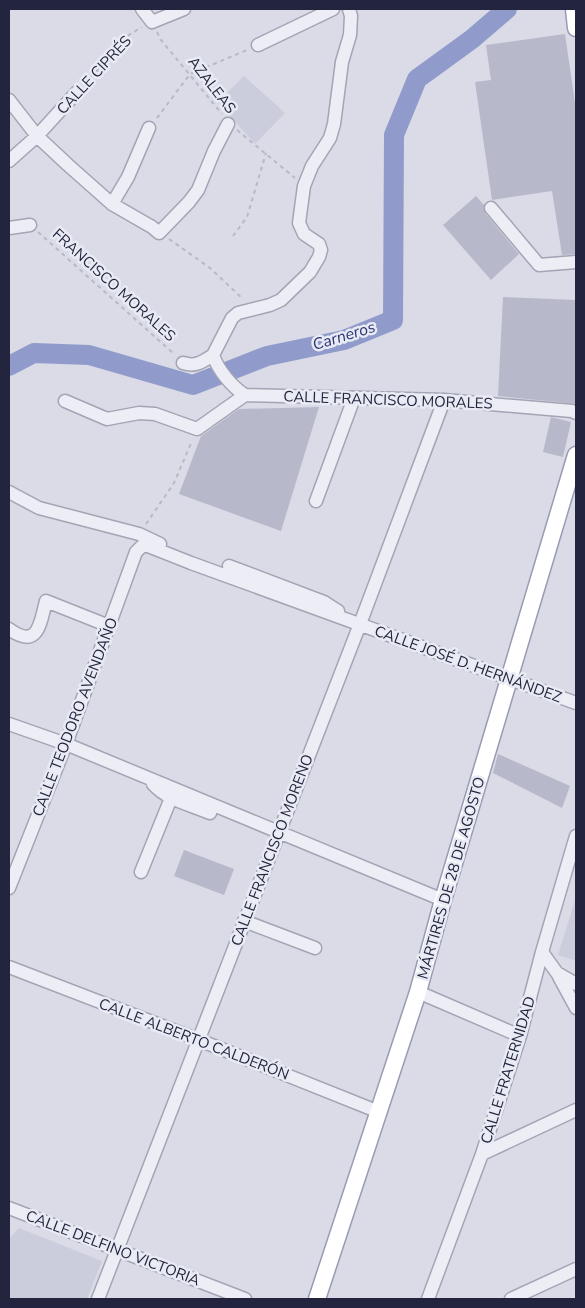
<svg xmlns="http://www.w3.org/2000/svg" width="585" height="1308" font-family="'Nunito Sans',sans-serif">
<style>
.built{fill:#cccddc}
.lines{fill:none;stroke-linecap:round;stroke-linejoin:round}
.river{stroke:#919bcb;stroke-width:20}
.building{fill:#b7b8ca}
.minor-casing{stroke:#a3a4b4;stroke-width:15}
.major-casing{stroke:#989bb3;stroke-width:19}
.path{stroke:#b8b9c5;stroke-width:2;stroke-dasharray:4 4;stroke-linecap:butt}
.minor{stroke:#ededf5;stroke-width:12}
.major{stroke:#fff;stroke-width:16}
.labels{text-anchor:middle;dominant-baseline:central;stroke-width:5;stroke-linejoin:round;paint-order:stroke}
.street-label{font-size:15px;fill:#23253e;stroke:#e9ebf4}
.water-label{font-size:16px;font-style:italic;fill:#2a3475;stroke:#e9ebf4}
</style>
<rect width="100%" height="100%" fill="#dadbe7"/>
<path class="built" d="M244,76L285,113L255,144L218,102Z
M576,897V961L558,955Z
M19,1228L102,1261L87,1299H9V1239Z"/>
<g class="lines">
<path class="river" d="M9,366L34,353L89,355L193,385L267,356L344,340L393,320L394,135L417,79L472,39L507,9"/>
</g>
<path class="building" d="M565,34L576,110V254L562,255L552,191L492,200L475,82L491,80L486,45Z
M476,196L484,205L485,213L519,254L491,280L443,225Z
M503,297L576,300V404L498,396Z
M319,407L281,531L179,494L201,436L239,409Z
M551,417L571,422L563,457L543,452Z
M498,754L570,786L562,808L493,773Z
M184,850L234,869L224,895L174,876Z"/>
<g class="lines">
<defs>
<path id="minor" d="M142,9L152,22L184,9
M349,9L351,16L350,35L342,62L334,124L330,138L312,166L304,186L299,223L304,234L319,244L321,250L319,257L310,272L281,300L270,305L238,313L232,318L213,355C218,370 232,387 245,395L444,400L572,411L576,413
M258,45L333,9
M9,100L37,136L68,165L112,204L152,227L159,233L189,202L198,190L214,151L228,124
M9,161L37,136L77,92
M112,204L128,177L149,128
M491,208L539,265L576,262
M9,228L30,225
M183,363C196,367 202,362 213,355
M65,401L107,419L139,413L155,414L197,429L245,395
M9,492L39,508L139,534L160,544
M316,501L354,398
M229,566L324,602L338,611
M9,629C38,650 40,624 46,601L109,626
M9,724L66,744L443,900
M153,784C167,800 191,805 210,813
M141,872L171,798
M9,888L66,744L136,552L142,546H148L191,563L576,703
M244,921L315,948
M542,952L557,973L576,1008
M9,967L199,1040L379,1112
M557,973L576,984
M418,992L520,1036
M482,1154L576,1110
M9,1208L245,1299
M98,1299L360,624L444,400
M428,1299L482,1154L520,1036L542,952L576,836
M511,1299L576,1269"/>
<path id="major" d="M574,9L576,28
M317,1299L418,992L443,900L576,455"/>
</defs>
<use href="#minor" class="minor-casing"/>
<use href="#major" class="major-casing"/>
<path class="path" d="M157,32L161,40L222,114
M85,83L112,55L124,38L142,27
M157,118L190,74L247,50
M237,130L295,178
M38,232L174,354
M233,236L247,217L266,153
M169,239L210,268L243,299
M146,524L174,483L192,441"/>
<use href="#minor" class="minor"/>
<use href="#major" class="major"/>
</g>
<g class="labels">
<g class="street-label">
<text transform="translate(94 75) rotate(-47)">CALLE CIPRÉS</text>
<text transform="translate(212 85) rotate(52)">AZALEAS</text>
<text transform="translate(114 285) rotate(42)">FRANCISCO MORALES</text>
<text transform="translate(388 400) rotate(2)">CALLE FRANCISCO MORALES</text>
<text transform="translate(468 664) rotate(20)">CALLE JOSÉ D. HERNÁNDEZ</text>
<text transform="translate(75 717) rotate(-69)">CALLE TEODORO AVENDAÑO</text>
<text transform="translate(272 850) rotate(-69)">CALLE FRANCISCO MORENO</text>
<text transform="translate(451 878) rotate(-74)">MÁRTIRES DE 28 DE AGOSTO</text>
<text transform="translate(194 1039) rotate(21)">CALLE ALBERTO CALDERÓN</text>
<text transform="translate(508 1070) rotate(-73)">CALLE FRATERNIDAD</text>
<text transform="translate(113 1248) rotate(21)">CALLE DELFINO VICTORIA</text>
</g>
<g class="water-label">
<text transform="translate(344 336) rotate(-17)">Carneros</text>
</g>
</g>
<rect width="585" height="1308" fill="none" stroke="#23253e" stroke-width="20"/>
</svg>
